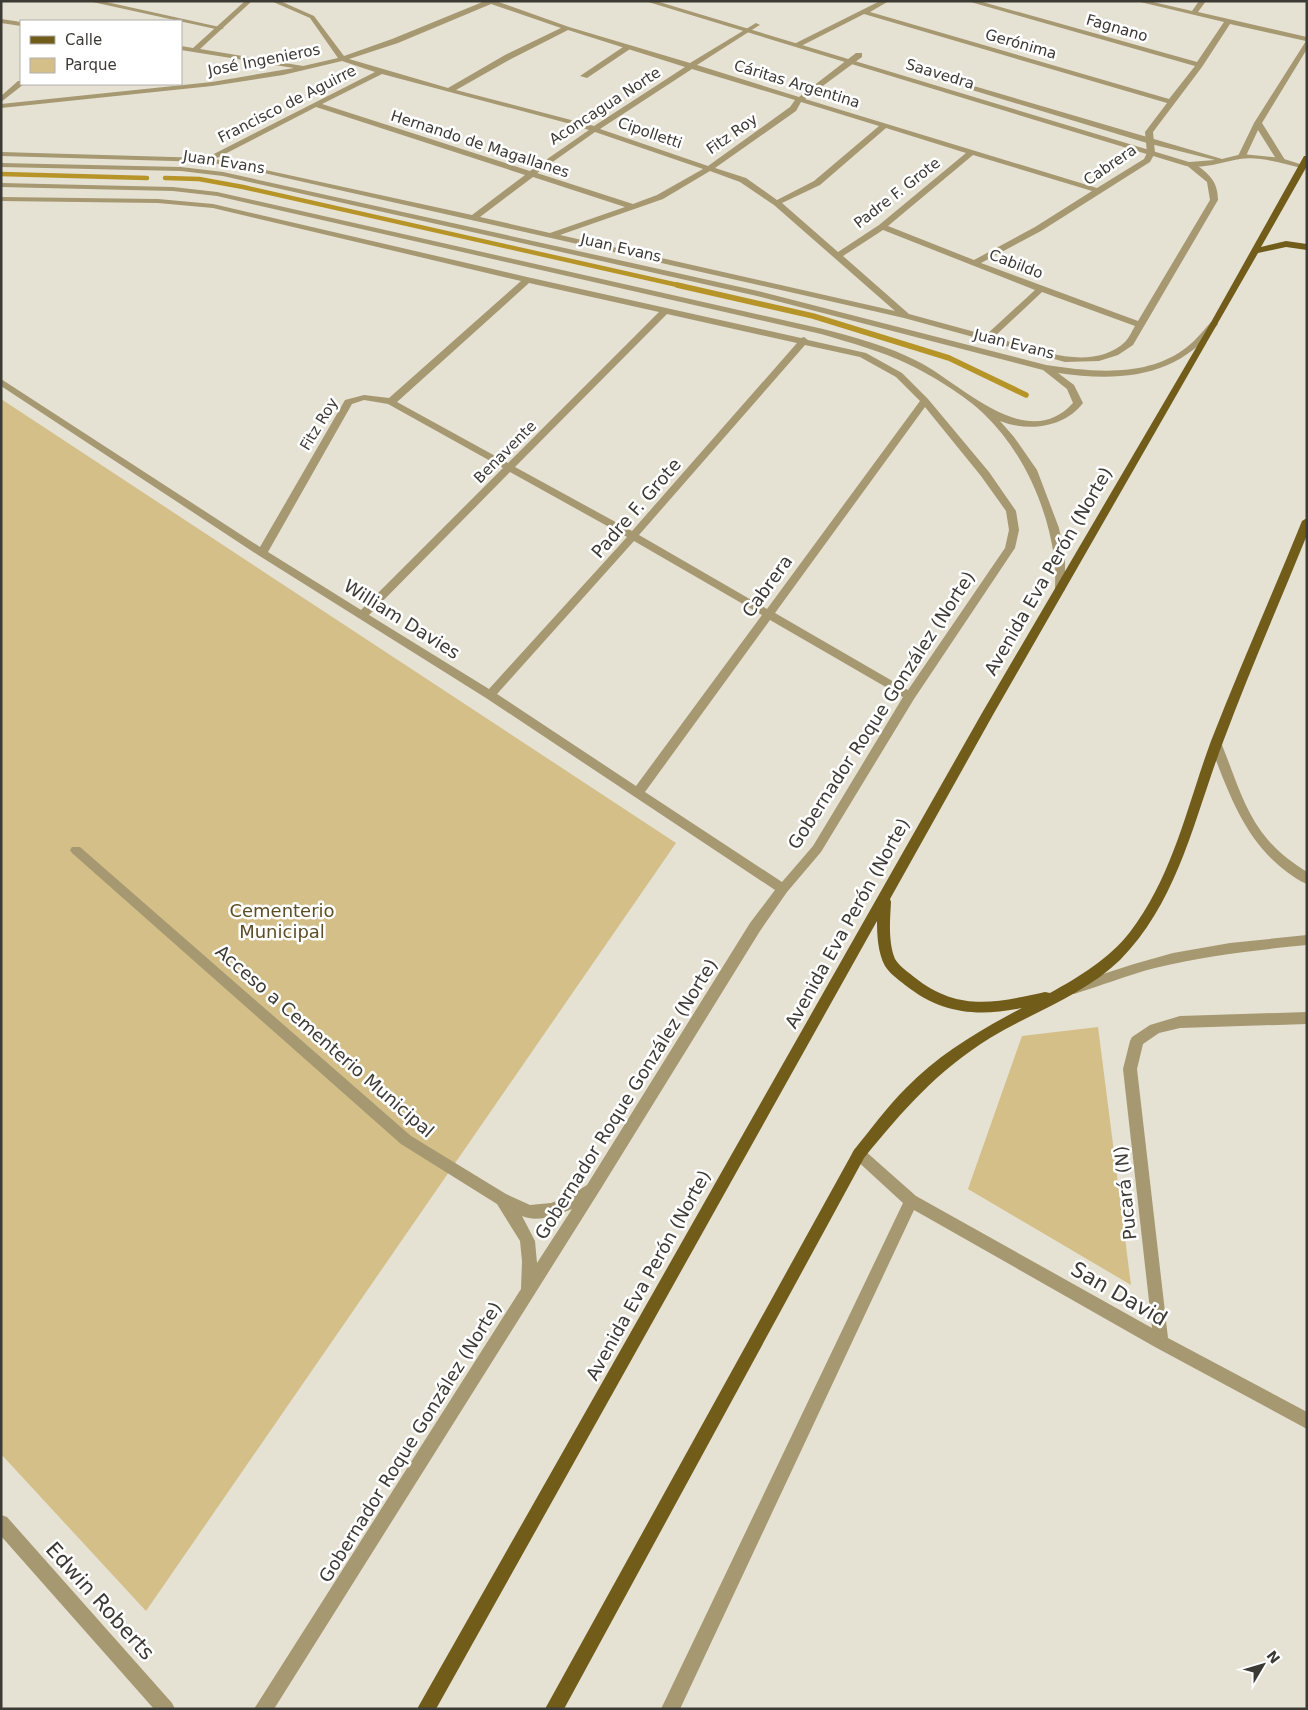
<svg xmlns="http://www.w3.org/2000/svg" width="1308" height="1710" font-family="'DejaVu Sans',sans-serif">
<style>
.green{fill:#d3bf87}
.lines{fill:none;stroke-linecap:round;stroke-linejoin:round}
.stream-far1{stroke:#b69428;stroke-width:4.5}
.stream{stroke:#b69428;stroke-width:5.5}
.service{fill:#a69871;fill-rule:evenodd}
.minor{fill:#a69871;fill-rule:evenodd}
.tertiary{fill:#a69871;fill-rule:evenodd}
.primary{fill:#715c1a;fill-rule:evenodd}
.labels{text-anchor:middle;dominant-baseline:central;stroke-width:5;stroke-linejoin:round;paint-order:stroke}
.far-street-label{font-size:15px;fill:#3c3a35;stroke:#fff}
.street-label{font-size:18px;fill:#3c3a35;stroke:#fff}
.park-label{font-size:18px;fill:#5c4e24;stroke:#fff}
.near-street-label{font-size:21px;fill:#3c3a35;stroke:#fff}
</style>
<rect width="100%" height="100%" fill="#e5e1d3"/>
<path class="green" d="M1,399L676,843L146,1611L1,1454Z
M1098,1027L1131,1285L968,1189L1022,1036Z"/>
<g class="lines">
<path class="stream-far1" d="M1,174L147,178
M165,178L199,179L243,187L682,286"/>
<path class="stream" d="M677,285L813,316L949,358L1026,395"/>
<path class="service" d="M88,1H102L224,28L220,30Z
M626,45L633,47L587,78L580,76Z"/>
<path class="minor" d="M245,1H252L200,49L303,66L338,58L310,18L271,1H280L314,16L344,56L392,39L485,1H496L569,27L690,63L756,23L760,25L758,26L697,65L799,97L856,53H862V57L805,99L1097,188L1144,159L1147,153L1145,132L1167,103L864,14L799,47L792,45L880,1H889L870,12L1169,99L1195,66L967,1H979L1197,62L1224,22L1136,1H1149L1192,11L1199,1H1206L1198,12L1307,37V49L1262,123L1285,160L1284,162H1278L1258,130L1245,158L1238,156L1254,123L1306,41L1230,24L1202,67L1153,132L1155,153L1150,162L1041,231L981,263L1138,321L1210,200L1207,182L1185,164L1192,162C1207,172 1218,180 1218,200L1133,345L1118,355L1099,361L1065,362L904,318L251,170L207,162L1,156V152L206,158L375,72L342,61L283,75L212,86L1,108V104L212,82L294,68L181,50V46L193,48ZM491,4L561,28L505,55L448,88L349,59L398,43ZM568,30L685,67L594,126L456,90L511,59ZM692,69L795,100L790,107L708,166L600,129ZM382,74L567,123L589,130L530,171L322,104ZM801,102L879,126L814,181L777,200L746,178L715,168L796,111ZM316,107L525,175L472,215L215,159ZM886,128L966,153L879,225L838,252L782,203L820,185ZM595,132L703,169L657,195L633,204L537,173ZM973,155L1092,191L1035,227L974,260L888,226ZM710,171L740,182L774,205L895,311L560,235L663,199ZM533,177L625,207L550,233L480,217ZM883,230L1035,290L986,335L909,314L843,256ZM1042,292L1135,326C1132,331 1129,338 1125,342C1090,374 1033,348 994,337Z
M1,19L21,22V26L1,23Z
M18,81H21V84H24L1,102V96Z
M1,197L158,199L213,204L527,277L801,338L804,337L808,340L866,353L902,373L928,399L989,472L1016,511L1019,530L1015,548L914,699L821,852L787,892L760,931L600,1190L274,1709H254L521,1289L522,1261L520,1241L497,1204L401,1144L72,853L70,850L72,847H80L411,1136L506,1194L530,1205L551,1203L569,1196L587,1185L750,923L775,890L486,698L258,555L1,386V379L260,547L345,400L364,395L389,398L521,281L213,208L158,203L1,201ZM529,283L659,312L508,463L397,402ZM667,314L797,343L632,531L515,467ZM805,345L860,357L896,377L920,401L767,609L639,535ZM364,400L388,404L503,468L361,610L268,552L352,404ZM925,407L981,476L1006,511L1009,530L1005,548L908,690L775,613ZM510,472L627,537L489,689L369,615ZM634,541L762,615L636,786L497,694ZM770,620L903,697L813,846L782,882L645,792ZM572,1209L537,1263L535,1241L522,1216C538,1223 557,1215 572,1209Z
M1307,1012V1024L1180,1028L1159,1033L1143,1044L1137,1069L1168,1338L1307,1412V1429L1155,1347L914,1210L680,1709H661L903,1203L854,1158L852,1154L854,1150L859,1148L864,1150L916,1196L1152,1328L1123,1069L1130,1041L1132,1037L1150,1025L1180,1016Z"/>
<path class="tertiary" d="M645,1H656L1189,162L1215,160L1147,143L926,76L933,74L1222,159L1242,154L1281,158L1306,166L1302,168C1283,164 1260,156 1240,159C1222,162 1205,169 1186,166Z
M1,163L181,167L223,172L758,291L1046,365C1092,372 1148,378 1187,347C1196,340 1203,331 1211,322H1217L1218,324C1178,378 1120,382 1058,373L1074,385L1083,403C1064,428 1028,432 1000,421L1014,437L1037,470L1059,528L1065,558V590L1060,593L1055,590C1055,579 1056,567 1054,556C1046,503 1022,450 983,413C967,397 931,375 910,365C882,351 851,343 821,334L217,196L173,191L1,187V183L173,187L217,192L823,329C854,337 888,346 917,361C960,382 1026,455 1073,403L1067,389L1043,370L757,296L223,176L181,171L1,167Z
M1216,741L1222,745C1235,777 1245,814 1268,840C1279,853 1293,863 1307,872V884C1299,881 1293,876 1287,872C1244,840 1229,793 1210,745Z
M1307,935V945C1256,950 1204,956 1155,968C1127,975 1101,986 1074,994L1069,993L1067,989L1069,985L1134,964L1173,953L1230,943Z
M1,1515L7,1517L172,1703L175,1709H154L1,1536Z"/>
<path class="primary" d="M1304,156H1307V166L1261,247L1286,241L1307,244V250L1286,247L1258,253L994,713L890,899L891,902C890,920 888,942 895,959C899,966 908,972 914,977C958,1012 995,1003 1045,992L1050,993C1079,977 1110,958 1130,932C1173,876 1187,806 1211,741C1240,667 1272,595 1302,521L1307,518V535C1279,604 1249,672 1223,742C1194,818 1179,900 1120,960C1084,995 1033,1012 990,1038C937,1071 903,1110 864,1158L564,1709H545L854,1150C871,1129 887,1107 906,1088C939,1054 980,1030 1022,1008C977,1017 942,1014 905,985C898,979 890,974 885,966C878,953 877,936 877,921L436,1709H417L982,713L1210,324Z"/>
</g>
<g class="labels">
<g class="far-street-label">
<text transform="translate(1117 28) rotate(16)">Fagnano</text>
<text transform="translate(1021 44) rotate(16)">Gerónima</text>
<text transform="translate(264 60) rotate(-11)">José Ingenieros</text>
<text transform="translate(940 74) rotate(17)">Saavedra</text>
<text transform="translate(797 84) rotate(17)">Cáritas Argentina</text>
<text transform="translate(287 104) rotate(-27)">Francisco de Aguirre</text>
<text transform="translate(605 106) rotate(-33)">Aconcagua Norte</text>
<text transform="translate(650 133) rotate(19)">Cipolletti</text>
<text transform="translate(732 134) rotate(-35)">Fitz Roy</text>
<text transform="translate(480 144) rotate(18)">Hernando de Magallanes</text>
<text transform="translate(224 162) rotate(9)">Juan Evans</text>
<text transform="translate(1110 165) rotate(-34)">Cabrera</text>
<text transform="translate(897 193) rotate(-38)">Padre F. Grote</text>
<text transform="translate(621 248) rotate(13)">Juan Evans</text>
<text transform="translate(1016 264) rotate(21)">Cabildo</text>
<text transform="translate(1014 344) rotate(14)">Juan Evans</text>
<text transform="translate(319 424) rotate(-59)">Fitz Roy</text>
<text transform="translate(505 452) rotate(-45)">Benavente</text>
</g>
<g class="street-label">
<text transform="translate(636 508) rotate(-49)">Padre F. Grote</text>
<text transform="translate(1048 571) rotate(-60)">Avenida Eva Perón (Norte)</text>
<text transform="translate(767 586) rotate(-54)">Cabrera</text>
<text transform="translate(402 619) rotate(32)">William Davies</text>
<text transform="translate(881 710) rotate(-57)">Gobernador Roque González (Norte)</text>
<text transform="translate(847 923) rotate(-61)">Avenida Eva Perón (Norte)</text>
<text transform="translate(325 1041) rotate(41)">Acceso a Cementerio Municipal</text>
<text transform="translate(626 1099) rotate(-58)">Gobernador Roque González (Norte)</text>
<text transform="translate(1125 1193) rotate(-96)">Pucará (N)</text>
<text transform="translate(648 1275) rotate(-61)">Avenida Eva Perón (Norte)</text>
<text transform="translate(410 1442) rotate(-58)">Gobernador Roque González (Norte)</text>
</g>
<g class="park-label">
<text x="282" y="910">Cementerio<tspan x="282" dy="21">Municipal</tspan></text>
</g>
<g class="near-street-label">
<text transform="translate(1119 1294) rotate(30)">San David</text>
<text transform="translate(100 1601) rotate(48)">Edwin Roberts</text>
</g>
</g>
<rect width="1308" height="1710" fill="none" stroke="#3c3a35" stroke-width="5"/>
<rect x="20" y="20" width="162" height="65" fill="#ffffff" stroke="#b1b0ae"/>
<rect x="30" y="36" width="25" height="8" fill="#715c1a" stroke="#b1b0ae"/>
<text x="65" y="45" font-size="15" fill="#3c3a35">Calle</text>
<rect x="30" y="58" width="25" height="15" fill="#d3bf87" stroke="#b1b0ae"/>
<text x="65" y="70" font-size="15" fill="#3c3a35">Parque</text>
<g transform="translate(1263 1665) rotate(52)" stroke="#ffffff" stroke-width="4" paint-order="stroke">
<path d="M0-4L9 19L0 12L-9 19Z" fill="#3c3a35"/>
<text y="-8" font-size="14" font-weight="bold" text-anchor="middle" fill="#3c3a35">N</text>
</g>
</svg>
